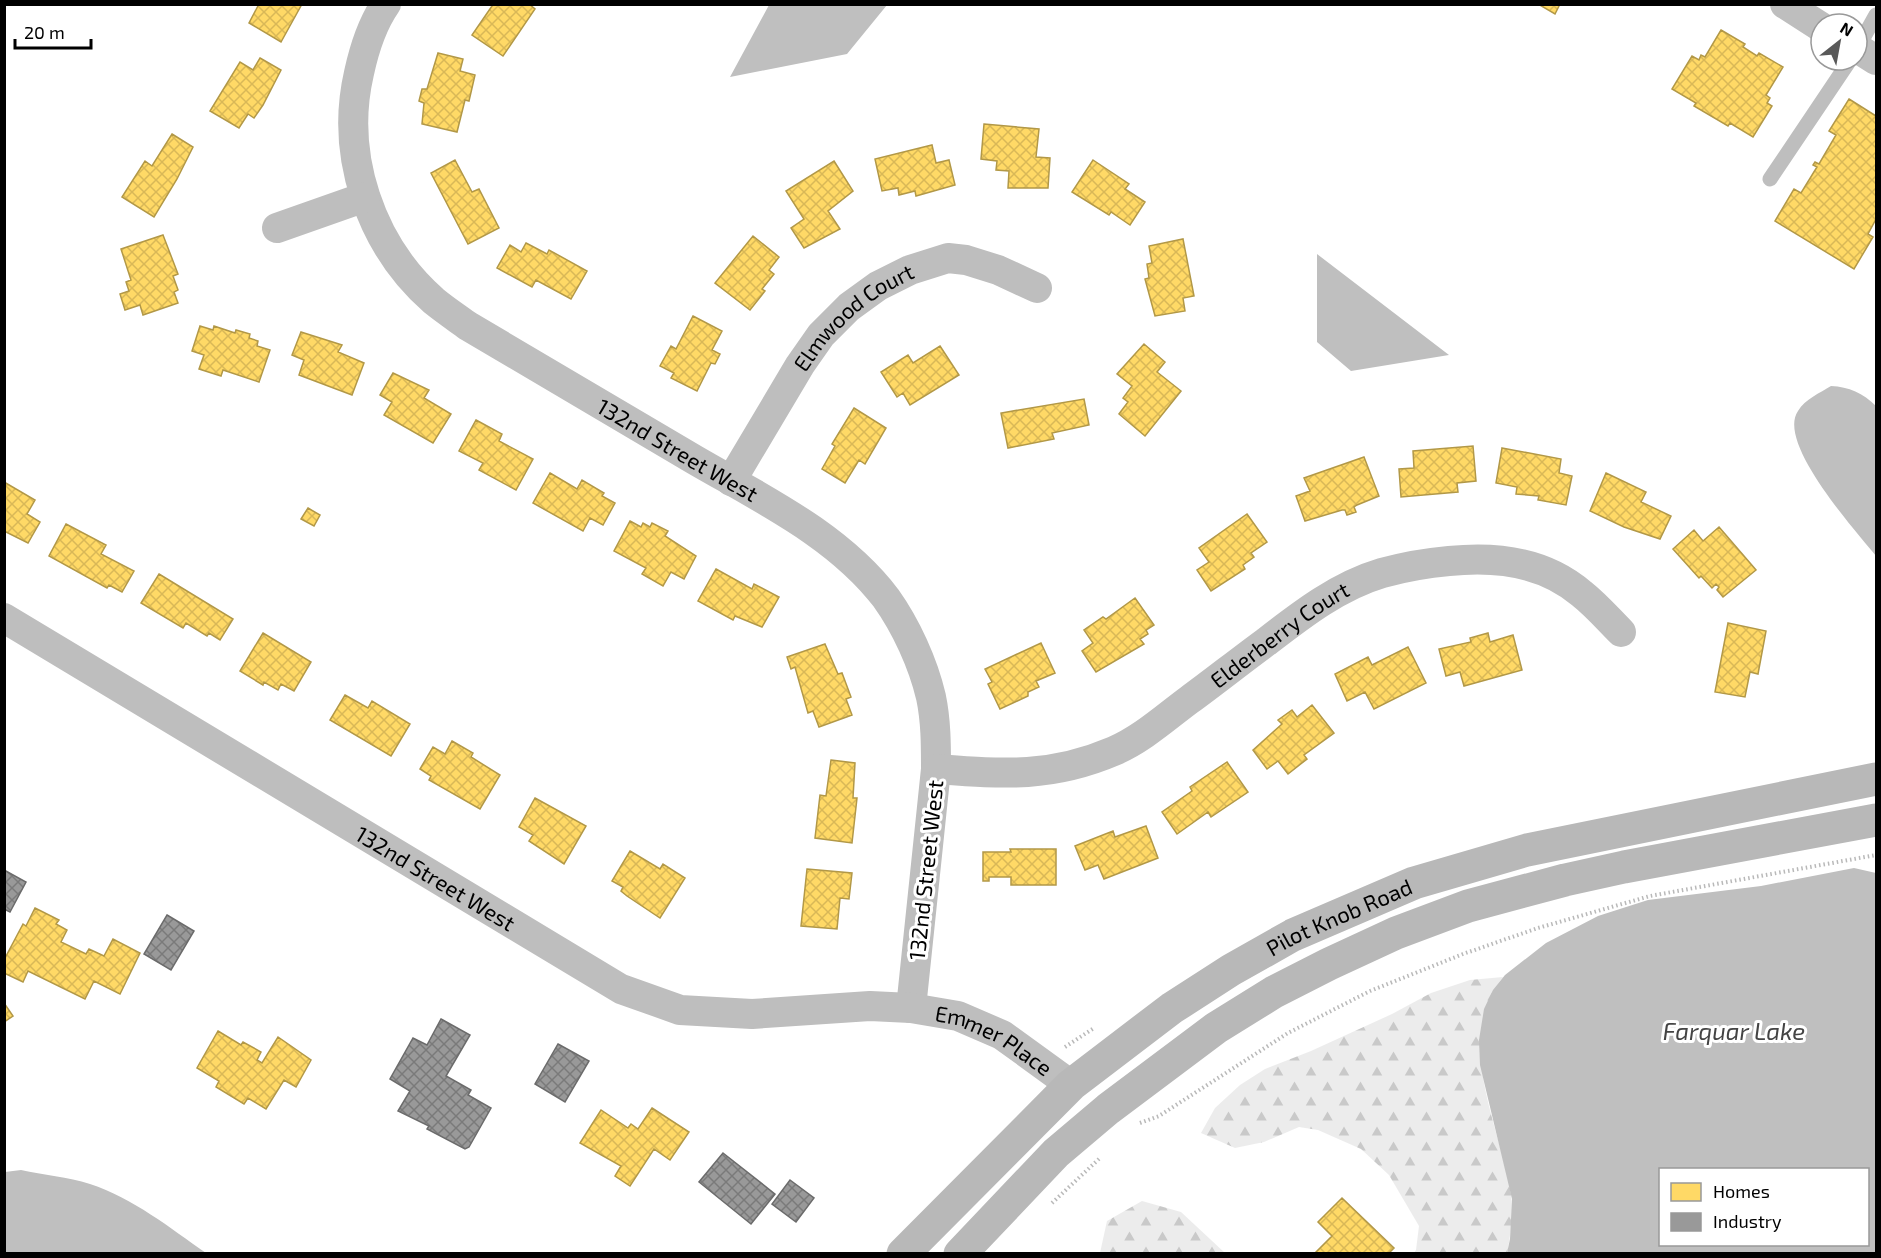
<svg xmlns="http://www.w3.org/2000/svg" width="1881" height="1258" font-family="'Exo 2',sans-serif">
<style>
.forest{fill:url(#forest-firs)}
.water{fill:#bfbfbf;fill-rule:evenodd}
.homes{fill:url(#homes-cross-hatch);stroke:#b29847;stroke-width:1.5}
.industry{fill:url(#industry-cross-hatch);stroke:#6b6b6b;stroke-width:1.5}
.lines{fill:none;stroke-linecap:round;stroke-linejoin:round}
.path{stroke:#b9b9b9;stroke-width:4;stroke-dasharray:1.5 3;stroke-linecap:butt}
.lane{stroke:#bebebe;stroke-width:15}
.street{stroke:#bebebe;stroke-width:30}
.secondary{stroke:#b8b8b8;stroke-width:33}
.labels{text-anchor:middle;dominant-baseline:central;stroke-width:6;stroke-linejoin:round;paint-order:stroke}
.street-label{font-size:22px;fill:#000;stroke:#fff}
.water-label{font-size:24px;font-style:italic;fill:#444;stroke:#fff}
</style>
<defs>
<pattern id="forest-firs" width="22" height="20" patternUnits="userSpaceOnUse" patternTransform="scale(1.5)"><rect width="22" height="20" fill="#ececec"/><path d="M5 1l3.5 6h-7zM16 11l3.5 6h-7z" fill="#c9c9c9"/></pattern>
<pattern id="homes-cross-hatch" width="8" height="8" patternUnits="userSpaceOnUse" patternTransform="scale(1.5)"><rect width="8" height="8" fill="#ffd966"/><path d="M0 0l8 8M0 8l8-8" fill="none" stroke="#d9b857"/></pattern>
<pattern id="industry-cross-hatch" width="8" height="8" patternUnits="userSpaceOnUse" patternTransform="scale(1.5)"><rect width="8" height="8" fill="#999"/><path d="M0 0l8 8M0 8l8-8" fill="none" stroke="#7a7a7a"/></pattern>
</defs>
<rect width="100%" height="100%" fill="#fff"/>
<path class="forest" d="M1503,977C1460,1032 1489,1102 1504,1162C1506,1173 1510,1183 1511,1194C1513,1213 1511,1235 1507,1253H1414L1416,1250L1419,1226L1389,1175L1361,1149L1318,1130L1299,1127L1264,1142L1235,1148L1201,1133L1215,1108L1240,1085L1265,1069L1311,1051L1392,1014L1431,993L1470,980Z
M1142,1201L1181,1212L1225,1253H1100L1107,1221Z"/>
<path class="water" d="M769,5V4L887,5L847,54L730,77Z
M1317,254L1449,355L1351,371L1317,342Z
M1831,386C1849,387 1863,393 1876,406V556C1856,531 1776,443 1798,411C1805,399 1820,393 1831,386Z
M1854,868L1876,873V1253H1507L1510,1239L1512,1199L1480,1065L1479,1040L1484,1009L1493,990L1505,975L1546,943L1598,916L1648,900L1761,886ZM1660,1170H1868V1244H1660Z
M21,1170C43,1175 68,1177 90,1184C133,1198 170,1228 206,1253H5V1172Z"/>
<path class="homes" d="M259,4H302L281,42L249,23Z
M490,4H529L535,9L503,56L472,35L492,6Z
M1538,4H1560L1555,14Z
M1721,30L1745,44L1743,47L1757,56L1759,53L1783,67L1766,95L1770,98L1767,103L1772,106L1753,137L1730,123L1728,126L1694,106L1696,103L1672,89L1692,56L1699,60L1701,55L1705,57Z
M438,53L463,59L460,71L475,75L469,101L465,100L457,132L422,124L424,103L419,101L422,89H427Z
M260,58L281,70L263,105L254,118L248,114L239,128L210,111L240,62L253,70Z
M1849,99L1876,116V219L1868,234L1873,237L1854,269L1775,221L1794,189L1801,193L1817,167L1813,165L1815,162L1819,164L1836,135L1829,131Z
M984,124L1039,129L1036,157L1050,158L1048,188H1008L1009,171L996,170L997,161L981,159Z
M172,134L193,147L177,179L154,217L122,197L145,161L152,166Z
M932,145L936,163L949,160L955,185L916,196L915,191L899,195L898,188L882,191L875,159Z
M455,160L472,192L479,189L499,228L468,244L431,173Z
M1093,160L1129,184L1125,189L1145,202L1130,225L1111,212L1109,215L1072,192Z
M834,161L853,191L828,211L840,229L804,248L791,228L804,219L786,191Z
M163,235L178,274L173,276L178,290L174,292L178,303L143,315L140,305L125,310L120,294L129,291L126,282L131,280L121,249Z
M753,236L779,257L769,270L774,274L762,289L765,291L750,310L715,283Z
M1183,239L1194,296L1183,298L1185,311L1155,316L1145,279L1149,278L1147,264L1152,263L1149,246Z
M526,243L547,254L549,250L587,271L571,299L536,280L532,287L497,268L510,245L521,252Z
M693,316L722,331L712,350L720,354L715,364L711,363L697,391L671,378L674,373L660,366L671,346L676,349Z
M200,326L213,330L214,326L235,333L236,330L250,334L249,338L258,341L257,346L270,350L259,382L223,370L221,376L199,369L204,355L192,351Z
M301,332L342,345L338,352L364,363L352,395L299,375L304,360L292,355Z
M1144,344L1165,362L1157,372L1181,391L1145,436L1119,414L1128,402L1123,398L1132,386L1117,374Z
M940,346L959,375L910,405L903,393L897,397L881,372L908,355L913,363Z
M393,373L429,390L424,398L451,414L433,443L384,415L392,402L380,395Z
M1084,399L1089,425L1052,433L1054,439L1008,448L1001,413Z
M854,408L886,428L865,464L859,460L845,483L822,469L835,446L832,444Z
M476,420L502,434L499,441L533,459L516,490L479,470L483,463L459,451Z
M1473,446L1476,481L1457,483L1458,492L1401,497L1399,469L1414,468L1413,451Z
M1502,448L1561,459L1559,473L1572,476L1566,505L1538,500L1539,496L1516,494L1517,487L1496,483Z
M1364,457L1379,496L1357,505L1354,507L1356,512L1347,515L1345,510H1342L1305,521L1296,496L1310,491L1304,478Z
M550,473L577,489L582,480L604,493L602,496L615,503L603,525L590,518L583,531L533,503Z
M1606,473L1646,492L1641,502L1671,516L1660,539L1624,527L1590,511Z
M4,482L35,500L27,514L40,522L28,543L4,531Z
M308,508L320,515L314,526L301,519Z
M1247,514L1267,542L1251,553L1254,557L1243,565L1245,569L1211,591L1197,570L1209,562L1199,548Z
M630,521L641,527L643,523L650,527L652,523L668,531L665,536L696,556L684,579L671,572L663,586L642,574L646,568L614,551Z
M66,524L106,545L101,554L134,571L122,592L109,585L107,588L49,556Z
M1719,527L1756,570L1723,597L1717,590L1719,587L1716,584L1712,588L1701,576L1699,578L1673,549L1694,530L1703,541Z
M716,569L752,589L754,584L779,597L762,627L735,616L733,620L698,601Z
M159,574L233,619L220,640L209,633L207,636L186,623L183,628L141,603Z
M1135,598L1154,625L1146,630L1148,634L1140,639L1144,644L1096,672L1082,651L1093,643L1084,630L1103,617L1106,619Z
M1728,623L1766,631L1758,674L1750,672L1745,697L1715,692Z
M263,633L311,662L294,691L281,684L278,690L264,682L263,685L240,671Z
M1488,633L1490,642L1513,635L1522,670L1464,686L1460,672L1446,676L1439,649L1471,642L1470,638Z
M1041,643L1055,673L1036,681L1039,687L1028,692V696L1000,709L988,684L992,682L985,669Z
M825,644L838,674L842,673L851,697L846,699L852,715L819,727L813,711L808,713L795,667L791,669L787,657Z
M1408,647L1426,683L1374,709L1365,692L1347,701L1335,674L1368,657L1372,665Z
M345,695L368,708L372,701L410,724L391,756L330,720Z
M1312,705L1334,733L1304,755L1307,759L1288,774L1278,761L1267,769L1253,750L1282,724L1278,720L1292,710L1297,717Z
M452,741L473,753L471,757L500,775L480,809L429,780L431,776L420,769L433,747L445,754Z
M831,760L855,763L853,798H857L852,843L815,838L820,795L826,796Z
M1227,762L1248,792L1211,817L1208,812L1177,834L1162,812L1192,791L1190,787Z
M535,798L586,826L564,864L529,841L533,835L519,827Z
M1146,826L1158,858L1104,879L1098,865L1085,870L1075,846L1113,831L1115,837Z
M1010,849H1056V885H1011V877H989V881H983V852H1011Z
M630,851L660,869L663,864L685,878L660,918L627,896L621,891L623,887L612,881Z
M807,869L852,873L849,899L840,898L837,929L801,926Z
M35,908L59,920L56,924L67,930L61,942L86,954L89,949L104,956L113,939L140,953L120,994L94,981L85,999L28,971L23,982L4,973V960L23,924L26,926Z
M4,1003L13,1016L4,1022Z
M218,1031L241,1045L243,1042L261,1052L257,1060L262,1063L278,1037L311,1060L296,1087L284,1080L266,1109L248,1098L244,1104L216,1087L219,1081L197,1068Z
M652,1108L689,1132L670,1160L654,1149L630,1186L615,1176L621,1166L580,1143L601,1110L628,1128L631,1124L638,1129Z
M1342,1198L1394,1248L1388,1254H1314L1332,1236L1318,1222Z"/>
<path class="industry" d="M4,870L26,882L10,912L4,909Z
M167,915L194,931L171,970L144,954Z
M441,1019L470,1035L446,1076L471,1090L468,1095L491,1108L469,1147L465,1149L427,1129L429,1126L398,1111L410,1091L390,1079L413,1038L427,1045Z
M558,1044L589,1061L565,1102L535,1084Z
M723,1153L775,1194L751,1224L699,1182Z
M790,1180L814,1198L796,1222L772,1204Z"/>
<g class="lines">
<path class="path" d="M1065,1047L1094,1028
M1140,1123L1159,1116L1288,1033L1370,991L1463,954L1538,928L1650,896L1876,855
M1052,1203L1101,1157"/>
<path class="lane" d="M1857,49L1876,15
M1770,179L1850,60"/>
<g class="street">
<path id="s1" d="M386,4C372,24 364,50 359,73C340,155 370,245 434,301C445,310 457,318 468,326C543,370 619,415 695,460C762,499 838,535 886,598C906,626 923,663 931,697C936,721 936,745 936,769L911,1008"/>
<path d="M1785,4L1821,27"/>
<path d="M1857,48L1876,60"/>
<path d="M277,228L365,197"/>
<path id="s2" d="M731,481L800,365L821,335L849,307L878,286L910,270L948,258L966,260L998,270L1037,288"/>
<path id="s3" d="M4,618L621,989L680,1010L752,1014L870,1006L911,1008L958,1016L1002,1035L1071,1085"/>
<path id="s4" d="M936,769C1003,774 1051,778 1114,751C1142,739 1166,717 1189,700C1215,681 1240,661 1266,642C1301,615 1338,586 1382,573C1404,567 1426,563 1449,561C1496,556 1545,562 1582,594C1596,605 1608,619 1621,632"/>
</g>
<g class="secondary">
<path id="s5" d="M903,1254L1071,1085L1172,1008L1231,970L1293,935L1414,883L1527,850L1876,779"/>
<path d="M960,1254L1056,1153L1108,1109L1216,1028L1274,992L1329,964L1396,933L1468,906L1565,880L1624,867L1876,820"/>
</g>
</g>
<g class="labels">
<g class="street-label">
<text stroke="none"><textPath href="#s2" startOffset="208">Elmwood Court</textPath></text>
<text stroke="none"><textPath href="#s1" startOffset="612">132nd Street West</textPath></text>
<text stroke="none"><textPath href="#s4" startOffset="384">Elderberry Court</textPath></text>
<text transform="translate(925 870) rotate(-84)">132nd Street West</text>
<text stroke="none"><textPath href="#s3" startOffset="504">132nd Street West</textPath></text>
<text stroke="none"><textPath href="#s5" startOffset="556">Pilot Knob Road</textPath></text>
<text stroke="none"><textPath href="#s3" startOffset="1104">Emmer Place</textPath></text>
</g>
<g class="water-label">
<text x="1734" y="1030">Farquar Lake</text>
</g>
</g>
<rect width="1881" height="1258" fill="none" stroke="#000000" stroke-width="12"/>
<rect x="1659" y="1168" width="210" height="78" fill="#ffffff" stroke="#999999" stroke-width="1.5"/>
<rect x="1671" y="1183" width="30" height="18" fill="#ffd966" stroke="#999999" stroke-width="1.5"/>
<text x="1713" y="1198" font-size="18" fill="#000000">Homes</text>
<rect x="1671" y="1213" width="30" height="18" fill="#999999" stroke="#999999" stroke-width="1.5"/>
<text x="1713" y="1228" font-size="18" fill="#000000">Industry</text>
<g transform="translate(1839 42) rotate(31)"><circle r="28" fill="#ffffff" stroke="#999999" stroke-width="1.5"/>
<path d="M0-4.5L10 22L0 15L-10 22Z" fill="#595959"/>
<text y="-9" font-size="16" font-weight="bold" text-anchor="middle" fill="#000000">N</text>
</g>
<path d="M15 39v9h76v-9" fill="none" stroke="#000000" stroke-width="3"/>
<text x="24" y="39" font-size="18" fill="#000000" stroke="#ffffff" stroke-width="4.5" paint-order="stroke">20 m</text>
</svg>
